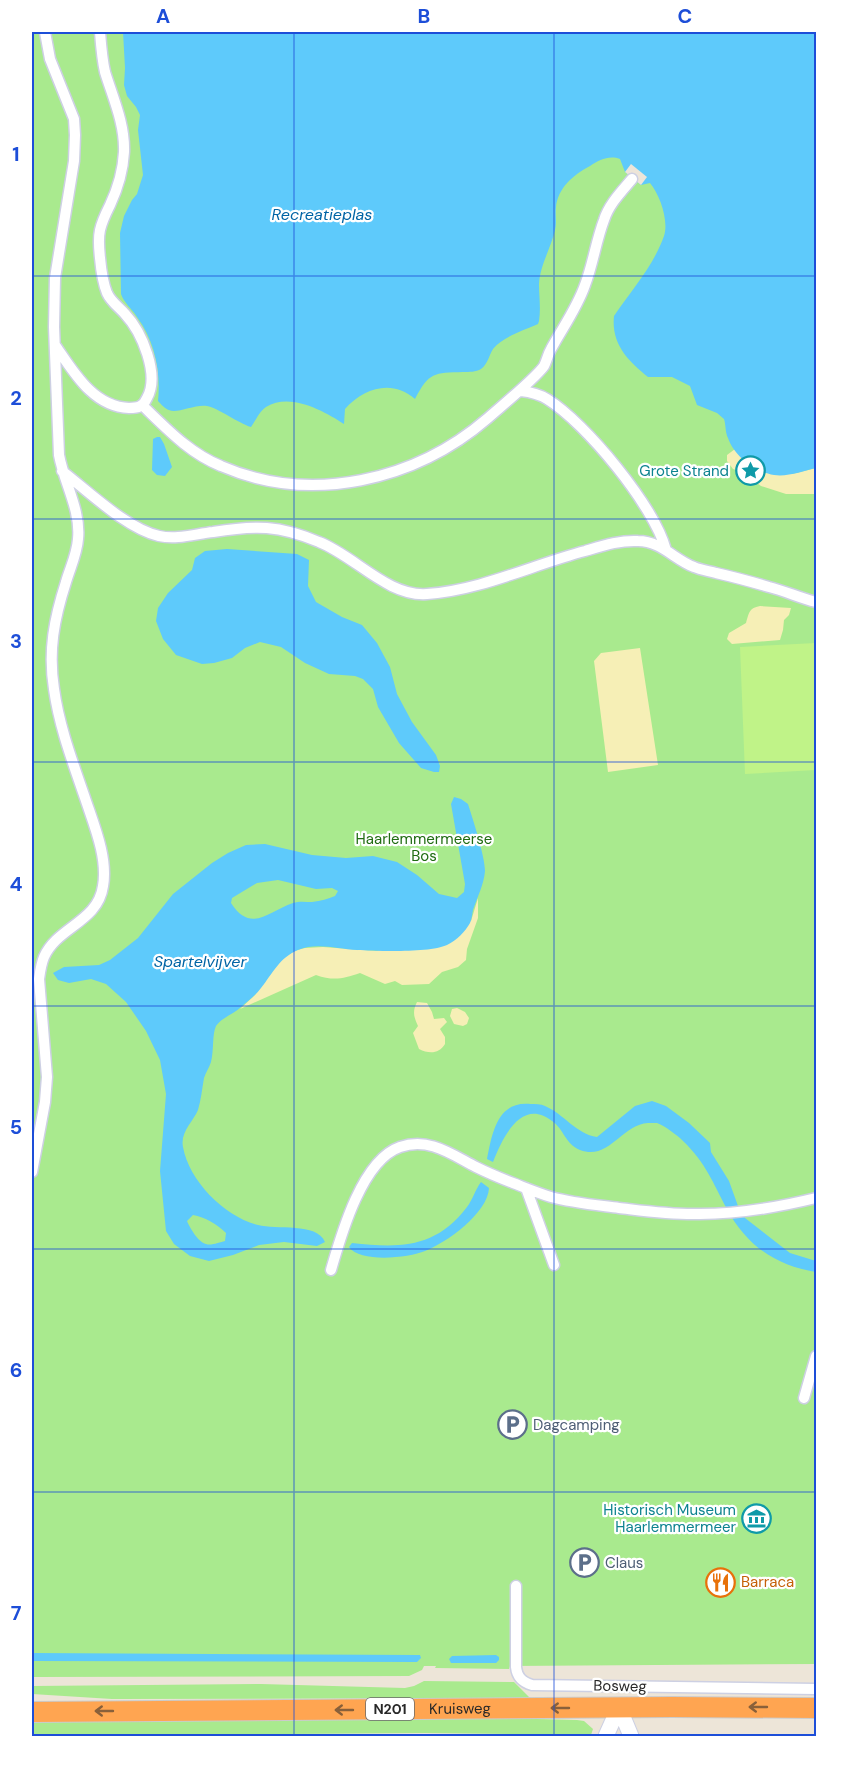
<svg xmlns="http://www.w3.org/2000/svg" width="848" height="1768" font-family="'DM Sans',sans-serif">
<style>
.green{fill:#a9ea8e}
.sand{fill:#f6efb6}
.pitch{fill:#c0f388}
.water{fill:#5ecafb;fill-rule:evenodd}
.pier{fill:#ede5d8}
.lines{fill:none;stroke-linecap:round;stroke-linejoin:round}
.street-casing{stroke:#cdd0e3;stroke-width:13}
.secondary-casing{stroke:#cdd0e3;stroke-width:17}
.highway-casing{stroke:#cbcbcb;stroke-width:22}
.street{stroke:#fff;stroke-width:10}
.secondary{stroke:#fff;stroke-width:15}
.highway{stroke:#ffa551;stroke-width:20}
.oneway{stroke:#89603a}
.grid{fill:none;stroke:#1d4ed8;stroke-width:1.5;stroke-opacity:0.55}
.labels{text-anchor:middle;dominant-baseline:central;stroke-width:4.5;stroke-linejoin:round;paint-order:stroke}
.shield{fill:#fff;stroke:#686868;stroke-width:1.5}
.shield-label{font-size:14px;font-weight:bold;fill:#282828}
.culture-label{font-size:15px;fill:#0d838f;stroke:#fff;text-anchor:end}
.park-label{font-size:15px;fill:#206c12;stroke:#fff}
.service-label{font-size:15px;fill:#4e5e75;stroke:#fff;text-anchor:start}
.food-label{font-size:15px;fill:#c56008;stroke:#fff;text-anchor:start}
.street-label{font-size:15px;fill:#282828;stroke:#fff}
.water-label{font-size:16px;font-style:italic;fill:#0064a5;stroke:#fff}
.neatline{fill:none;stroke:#1d4ed8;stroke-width:2}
.grid-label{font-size:20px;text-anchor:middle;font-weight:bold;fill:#1d4ed8}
</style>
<rect width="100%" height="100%" fill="#ede5d8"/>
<path class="green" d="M32,32H816V1664L510,1666L509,1669L435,1668L436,1666H424L422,1670L409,1676L32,1677Z
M424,1681L514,1682L530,1698L112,1699L32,1694V1686L261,1684L405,1688L414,1686Z
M459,1717L577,1720L584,1721L593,1729L591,1735L424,1733L32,1736V1718Z"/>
<path class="sand" d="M735,449L742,458L792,474L816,468V494H786L761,486L742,472L733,469L727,461V455Z
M760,606L791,608L789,615L784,620L783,630L780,640L732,644L727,639L729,633L746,623C749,613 749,608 760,606Z
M640,648L658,765L608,772L594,661L601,653Z
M478,898V918L467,949L466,960L458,967L442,972L429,984L402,985L395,981L385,984L360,973C343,979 333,981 316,975L240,1009L255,995L277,965L285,956L297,950L305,948L323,947L377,951L471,921Z
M417,1002L427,1003L432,1012L434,1019L444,1018L447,1022L440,1029L445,1037V1044C439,1054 429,1054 419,1049L413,1033L418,1026C414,1017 412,1012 417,1002Z
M457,1008L465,1012L469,1018L467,1024L463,1026L454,1024L450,1016L452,1009Z"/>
<path class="pitch" d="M816,643V770L745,774L740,647Z"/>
<path class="water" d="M123,32H816V468C803,471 788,477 774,475C755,472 734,456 728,438C725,432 726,425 724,419L717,413L697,405L690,386L672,377H648C628,361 611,344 614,316C631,291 654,265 664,236C669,221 660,195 650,183L641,185L625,172L620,159C609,155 599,160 590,166C573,175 558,188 556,207C555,215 557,222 555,230C551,248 540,265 539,284C539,296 541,308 539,321L538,324C524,330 503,337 493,349C489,355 488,364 481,369C476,372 469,372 463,372C434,373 429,372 415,399C392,379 364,388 345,409L344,424C324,411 290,392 266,407C259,412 256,420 251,427C238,423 218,408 207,406C195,404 177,414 169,410C165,409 161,404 158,401C161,372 155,341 137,317C132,309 124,303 121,294L120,233L124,216L132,200L137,194L143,175L138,130L140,115L136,107L127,96L124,85L125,68Z
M157,437H160L164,444L172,467L165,476L157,475L152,470L153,439Z
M227,549L297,554L309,560L308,586L316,602L342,617L362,625L377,643L390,667L397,694L412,722L436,755L440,766L439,772H434L421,768L399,743L378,707L373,689L363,679L355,676L329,674L305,663L281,647L260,642L245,648L232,658L214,663L202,664L176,655L163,639L156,621L158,608L168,593L192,570L195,558L205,551Z
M454,797L461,799L468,804C473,820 485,856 485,871C484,884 477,898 473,910C472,914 472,919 470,923C465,932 457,940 447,945C430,953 377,951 357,950C338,949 316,942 298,950C279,958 273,973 261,988C256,995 248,1001 241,1007C234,1014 221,1018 216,1026C212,1034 214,1051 211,1062C209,1068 206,1072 204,1078C202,1089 201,1100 198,1110C193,1122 180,1132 183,1147C189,1181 225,1217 258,1225C276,1230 317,1222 325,1242L317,1246L284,1242L259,1245L233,1255L209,1261L190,1256L174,1244L166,1231L160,1171L166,1094L160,1060L146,1031L126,1002L106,984L91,979L69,983L58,980L53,973L64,967L99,965L110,960L138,938L173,894L212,863L228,853L246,845L265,844L312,855L346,858L373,856L397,862L417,875L439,894L457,898L464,892L465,884L451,804ZM278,880L316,889L332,888L338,891L335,896C328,899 321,901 312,902C306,902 299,901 293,903C269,911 251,934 231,903L232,898L257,883ZM193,1215C205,1217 217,1224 226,1233L225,1241C220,1242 211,1246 206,1244C198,1242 190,1228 187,1221Z
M652,1101L666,1106L689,1123L710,1143L711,1152L729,1181L738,1206L745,1218L790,1253L816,1261V1272C776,1266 746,1245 727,1209C713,1183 706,1163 683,1141C678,1136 664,1125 657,1123C656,1123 649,1123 648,1123C621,1125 609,1161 580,1150C565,1144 564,1129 552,1121C521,1097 502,1139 493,1162L487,1159C492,1134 497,1100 531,1104C535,1104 541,1104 545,1106C564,1114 576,1134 597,1137L635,1106Z
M481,1182L489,1188C488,1213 446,1243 425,1251C408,1258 360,1263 349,1247L352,1243C399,1248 435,1249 467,1207C473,1199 475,1190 481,1182Z
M32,1653L420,1655L421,1658L417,1662L32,1661Z
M496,1655L499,1657V1660L496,1663H451L449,1659L452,1656Z"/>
<path class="pier" d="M631,164L647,177L641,185L625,172Z"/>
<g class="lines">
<defs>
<path id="street" d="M55,345C73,371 93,407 129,408C138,408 143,407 147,398C160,375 142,332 125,314C119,307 111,302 107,293C103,283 101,269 100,258C99,249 98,239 100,230C102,221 106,213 110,205C118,188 123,171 124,152C125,124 113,98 105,72C102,59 101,45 100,32
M521,391C530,392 539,394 547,399C586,423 654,506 666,550
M142,405C166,428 189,453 221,466C311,505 415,481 488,418C504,404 520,391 535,376C538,373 542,369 544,366C547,360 548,354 551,349C563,327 577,308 585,285C593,264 596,241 604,220C609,204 622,191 632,179
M62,471C88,491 127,529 159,536C177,540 195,534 213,532C255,525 279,525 319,542C355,556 388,597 427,594C482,590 532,565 585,551C602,546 620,540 638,541C661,541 675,560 694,567C701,570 709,571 716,573C734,577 752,582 769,587C785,591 800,598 816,602
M32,1172L45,1102L47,1077L39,979C40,972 41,964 44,957C57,927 98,922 103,886C108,858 94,825 85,798C73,763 59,726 54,689C48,651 54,619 66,582C70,568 77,554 78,539C81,510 64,483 59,455L54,327L55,278L74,161L75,135L74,119L50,59L45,32
M526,1188L554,1265
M331,1270C341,1235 362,1160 400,1147C429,1137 451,1154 476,1167C488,1173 500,1178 513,1183C526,1188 538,1193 551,1197C573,1203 596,1205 619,1208C645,1211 673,1215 700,1214C739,1214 779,1207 816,1198
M804,1398L816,1356
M516,1586V1667C517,1677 522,1682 532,1685L816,1689"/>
<path id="secondary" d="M619,1707L631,1736
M606,1736L619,1707"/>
<g id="highway">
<path id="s1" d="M32,1712L672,1707L816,1708"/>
</g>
</defs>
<use href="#street" class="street-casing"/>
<use href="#secondary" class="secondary-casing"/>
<use href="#highway" class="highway-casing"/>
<use href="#street" class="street"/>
<use href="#secondary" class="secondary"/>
<use href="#highway" class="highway"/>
</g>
<defs><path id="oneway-shaft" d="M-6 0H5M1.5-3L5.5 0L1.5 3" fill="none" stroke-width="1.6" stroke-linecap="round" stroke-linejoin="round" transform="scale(1.5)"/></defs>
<g class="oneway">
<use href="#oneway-shaft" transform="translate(758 1707) rotate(-180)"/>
<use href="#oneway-shaft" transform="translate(560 1708) rotate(180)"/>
<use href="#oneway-shaft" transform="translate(344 1710) rotate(180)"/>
<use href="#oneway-shaft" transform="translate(104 1711) rotate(180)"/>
</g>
<path class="grid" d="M294,32V1736M554,32V1736M32,276H816M32,519H816M32,762H816M32,1006H816M32,1249H816M32,1492H816"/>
<defs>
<symbol id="sight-ring" viewBox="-11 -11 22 22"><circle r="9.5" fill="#fff" stroke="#0f9aa8" stroke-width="1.5"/><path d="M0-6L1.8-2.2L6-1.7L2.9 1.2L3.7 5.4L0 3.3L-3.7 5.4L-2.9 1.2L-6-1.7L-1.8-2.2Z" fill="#0f9aa8"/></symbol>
<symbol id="parking-ring" viewBox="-11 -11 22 22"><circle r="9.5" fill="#fff" stroke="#5c6f8a" stroke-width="1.5"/><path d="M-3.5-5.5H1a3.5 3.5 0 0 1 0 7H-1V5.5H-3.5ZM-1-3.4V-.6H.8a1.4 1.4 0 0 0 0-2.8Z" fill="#5c6f8a"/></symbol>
<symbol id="museum-ring" viewBox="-11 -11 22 22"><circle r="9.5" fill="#fff" stroke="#0f9aa8" stroke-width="1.5"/><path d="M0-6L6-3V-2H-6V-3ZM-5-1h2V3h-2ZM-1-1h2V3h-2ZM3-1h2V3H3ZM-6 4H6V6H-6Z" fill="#0f9aa8"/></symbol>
<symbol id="restaurant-ring" viewBox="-11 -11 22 22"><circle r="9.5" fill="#fff" stroke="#e8710a" stroke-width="1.5"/><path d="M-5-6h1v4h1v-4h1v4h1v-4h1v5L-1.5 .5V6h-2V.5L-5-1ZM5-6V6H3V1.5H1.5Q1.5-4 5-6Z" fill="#e8710a"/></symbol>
</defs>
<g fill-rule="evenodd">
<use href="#sight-ring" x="734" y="454" width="33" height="33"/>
<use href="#parking-ring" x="496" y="1408" width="33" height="33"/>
<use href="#museum-ring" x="740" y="1502" width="33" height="33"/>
<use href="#parking-ring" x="568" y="1546" width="33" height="33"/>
<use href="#restaurant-ring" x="704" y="1566" width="33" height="33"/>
</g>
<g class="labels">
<rect class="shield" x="366" y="1698" width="48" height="22" rx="4.5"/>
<g class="shield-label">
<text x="390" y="1709">N201</text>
</g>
<g class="culture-label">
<text x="729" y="471">Grote Strand</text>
<text x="736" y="1510">Historisch Museum<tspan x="736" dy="17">Haarlemmermeer</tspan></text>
</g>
<g class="park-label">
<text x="424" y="839">Haarlemmermeerse<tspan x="424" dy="17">Bos</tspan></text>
</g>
<g class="service-label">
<text x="533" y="1425">Dagcamping</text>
<text x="605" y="1563">Claus</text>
</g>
<g class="food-label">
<text x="741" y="1582">Barraca</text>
</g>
<g class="street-label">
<text transform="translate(620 1686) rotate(1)">Bosweg</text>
<text stroke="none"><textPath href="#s1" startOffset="428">Kruisweg</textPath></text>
</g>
<g class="water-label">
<text x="322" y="214">Recreatieplas</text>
<text x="200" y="961">Spartelvijver</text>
</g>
</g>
<rect width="848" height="1768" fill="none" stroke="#ffffff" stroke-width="66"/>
<rect x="33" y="33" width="782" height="1702" class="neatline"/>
<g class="grid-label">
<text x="163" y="23">A</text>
<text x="424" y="23">B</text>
<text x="685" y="23">C</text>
<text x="16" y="161">1</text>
<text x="16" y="405">2</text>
<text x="16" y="648">3</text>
<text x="16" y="891">4</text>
<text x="16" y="1134">5</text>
<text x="16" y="1377">6</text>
<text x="16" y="1620">7</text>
</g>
</svg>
